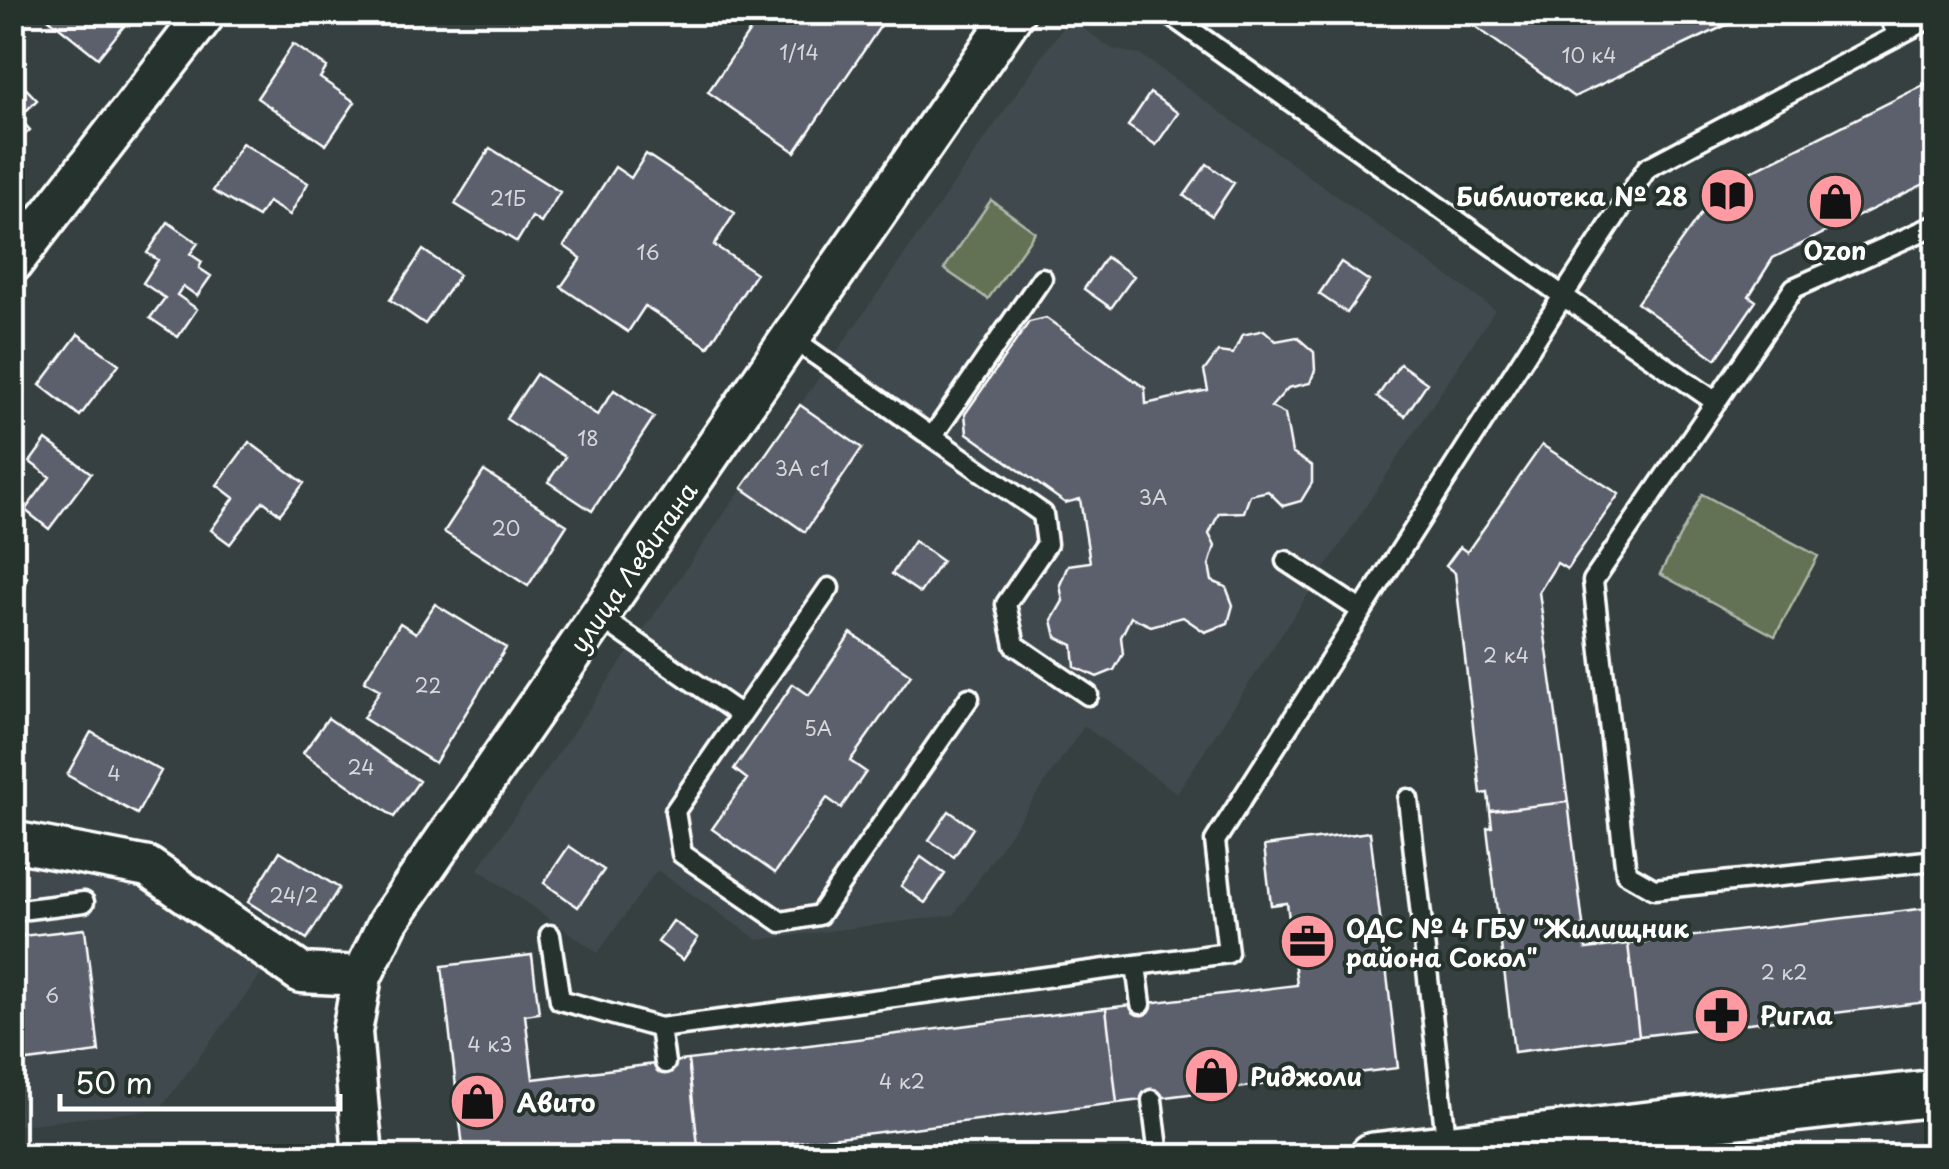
<svg xmlns="http://www.w3.org/2000/svg" width="1949" height="1169" font-family="'Playpen Sans',sans-serif">
<style>
.built{fill:#41494d}
.green{fill:#637254;stroke:#b1b8aa;stroke-width:2.5}
.building{fill:#5b5f6c;stroke:#fff;stroke-width:2.5}
.lines{fill:none;stroke-linecap:round;stroke-linejoin:round}
.service-casing{stroke:#fff;stroke-width:25}
.minor-casing{stroke:#fff;stroke-width:45}
.tertiary-casing{stroke:#fff;stroke-width:52}
.service{stroke:#26332d;stroke-width:18}
.minor{stroke:#26332d;stroke-width:38}
.tertiary{stroke:#26332d;stroke-width:45}
.labels{text-anchor:middle;dominant-baseline:central;stroke-width:8;stroke-linejoin:round;paint-order:stroke}
.number-label{font-size:20px;fill:#d6d7da}
.poi-label{font-size:25px;font-weight:bold;fill:#fff;stroke:#26332d;text-anchor:start}
.street-label{font-size:25px;fill:#fff;stroke:#26332d}
</style>
<rect width="100%" height="100%" fill="#364040"/>
<filter id="ink" filterUnits="userSpaceOnUse"><feTurbulence type="fractalNoise" baseFrequency=".01" numOctaves="2"/><feDisplacementMap in="SourceGraphic" scale="20" xChannelSelector="R" yChannelSelector="G"/><feConvolveMatrix kernelMatrix="1 2 1 2 8 2 1 2 1" color-interpolation-filters="sRGB"/></filter>
<g filter="url(#ink)">
<path class="built" d="M1069,18L1112,49L1141,55L1495,310L1177,793L1084,726L954,915L758,940L657,870L598,953L478,869L742,488L804,531L862,448L800,405Z
M12,860L142,884L264,971L160,1109L13,1126Z"/>
<path class="green" d="M991,200L1035,232L988,299L944,269Z
M1702,494L1818,556L1775,636L1660,574Z"/>
<path class="building" d="M53,12H108L124,26L98,58L48,18Z
M763,12H890L795,152L708,92Z
M1455,12H1754L1574,97Z
M293,44L327,67L320,78L355,102L326,145L257,98Z
M12,74L37,100L19,118L30,130L12,147Z
M1936,79V178L1773,258L1749,296L1756,301L1716,359L1637,303L1720,187Z
M1150,93L1178,113L1156,145L1128,126Z
M242,143L308,183L290,215L268,202L258,217L213,191Z
M490,148L560,192L541,223L532,217L517,242L455,204Z
M646,154L735,213L714,245L756,273L708,347L645,306L628,332L561,287L581,258L564,246L615,167L631,178Z
M1207,164L1234,183L1212,216L1184,196Z
M168,222L198,243L190,254L202,262L199,268L211,276L197,296L183,286L177,295L197,309L178,337L150,318L165,298L143,283L158,260L147,253Z
M423,250L459,275L425,324L390,300Z
M1106,257L1134,276L1111,308L1084,289Z
M1341,262L1369,281L1347,313L1319,294Z
M1046,318L1145,388L1146,404L1208,390L1204,371L1218,352L1233,354L1242,335L1264,330L1276,341L1297,337L1314,352L1315,370L1310,383L1288,388L1271,407L1285,414L1292,453L1312,466V483L1301,501L1283,506L1268,491L1250,495L1244,512L1219,513L1209,534L1215,546L1209,565L1212,581L1226,587L1233,605L1228,623L1205,632L1183,617L1151,626L1131,617L1121,637L1123,654L1114,670L1097,677L1075,667L1073,645L1056,637L1052,620L1063,601L1060,585L1068,565L1090,562L1080,499L1065,503L967,433L965,414L1029,322Z
M78,334L119,364L80,416L40,385Z
M1400,364L1427,383L1405,416L1377,397Z
M536,374L597,415L614,390L654,417L592,511L548,482L565,457L506,419Z
M800,405L862,448L805,532L742,488Z
M46,440L91,473L49,529L25,510L50,477L30,462Z
M249,442L304,483L280,514L263,501L230,544L211,530L234,498L217,485Z
M1542,445L1619,494L1567,569L1557,563L1539,592L1568,802L1490,811L1488,793L1481,794L1455,573L1446,566L1460,547L1467,552Z
M484,471L567,525L528,586L444,532Z
M914,541L942,561L920,593L892,574Z
M12,575L27,577L16,643H12Z
M435,604L506,648L435,763L363,718L380,690L364,681L400,623L416,633Z
M851,633L911,675L850,761L866,772L841,808L827,798L775,873L712,829L747,779L734,769L793,684L809,695Z
M328,718L419,781L394,817L303,753Z
M91,732L161,771L137,814L67,775Z
M1568,802L1586,949L1628,944L1639,1036L1514,1052L1487,828L1492,827L1490,811Z
M949,811L973,828L954,857L929,840Z
M1370,832L1398,1068L1117,1103L1106,1008L1297,985L1287,903L1271,905L1264,846Z
M569,846L604,870L578,907L544,883Z
M280,851L339,888L307,939L248,902Z
M921,857L945,874L925,903L901,886Z
M1936,907V1001L1639,1036L1628,944Z
M673,921L698,938L683,960L658,942Z
M85,929L99,1052L12,1063V937Z
M532,955L539,1013L525,1015L533,1079L688,1060L699,1154L464,1156L442,966Z
M1106,1008L1117,1103L699,1154L688,1060Z
M126,1146L127,1156H25Z"/>
<g class="lines">
<defs>
<path id="service" d="M1166,12L1563,296L1647,168L1936,15
M1887,12L1898,35
M1936,225L1794,288L1593,581L1626,873L1654,889L1936,860
M792,338L932,437L1042,278
M932,437L1043,514L1047,544L1006,604L1015,645L1088,695
M1286,561L1362,611
M599,616L741,715L829,588
M741,715L675,811L682,854L781,922L819,915L969,698
M1408,799L1447,1148
M12,911L84,902
M550,935L560,1000L660,1028L1136,965
M1141,1004L1136,965L1228,953L1215,841L1563,296L1716,402
M660,1028L665,1063
M1152,1100L1159,1156"/>
<path id="minor" d="M12,264L207,12
M12,841L148,867L301,973L362,976
M363,1156L352,1032L362,976L388,922L1015,12"/>
<path id="tertiary" d="M1373,1156L1936,1093"/>
</defs>
<use href="#service" class="service-casing"/>
<use href="#minor" class="minor-casing"/>
<use href="#tertiary" class="tertiary-casing"/>
<use href="#service" class="service"/>
<use href="#minor" class="minor"/>
<use href="#tertiary" class="tertiary"/>
</g>
</g>
<defs>
<symbol id="library-disc" viewBox="-11 -11 22 22"><circle r="9.5" fill="#ff9aa2" stroke="#26332d"/><path d="M-6-4Q-3-5.5-.7-3.5V5Q-3 3-6 4ZM6-4Q3-5.5 .7-3.5V5Q3 3 6 4Z" fill="#111"/></symbol>
<symbol id="shop-disc" viewBox="-11 -11 22 22"><circle r="9.5" fill="#ff9aa2" stroke="#26332d"/><path d="M-5-2.5h2.3a2.7 3.5 0 0 1 5.4 0H5L5.5 6h-11ZM-1.5-2.5h3a1.5 2.3 0 0 0-3 0Z" fill="#111"/></symbol>
<symbol id="office-disc" viewBox="-11 -11 22 22"><circle r="9.5" fill="#ff9aa2" stroke="#26332d"/><path d="M-6-3h4V-5.5h4V-3h4V5H-6ZM-1-4.5V-3h2v-1.5ZM-6 0V1H6V0Z" fill="#111"/></symbol>
<symbol id="pharmacy-disc" viewBox="-11 -11 22 22"><circle r="9.5" fill="#ff9aa2" stroke="#26332d"/><path d="M-2-6h4v4h4v4h-4v4h-4v-4h-4v-4h4Z" fill="#111"/></symbol>
</defs>
<g fill-rule="evenodd">
<use href="#library-disc" x="1696" y="164" width="63" height="63"/>
<use href="#shop-disc" x="1804" y="170" width="63" height="63"/>
<use href="#office-disc" x="1276" y="910" width="63" height="63"/>
<use href="#pharmacy-disc" x="1690" y="984" width="63" height="63"/>
<use href="#shop-disc" x="1180" y="1044" width="63" height="63"/>
<use href="#shop-disc" x="446" y="1070" width="63" height="63"/>
</g>
<g class="labels">
<g class="number-label">
<text x="799" y="52">1/14</text>
<text x="1589" y="55">10 к4</text>
<text x="508" y="198">21Б</text>
<text x="648" y="252">16</text>
<text x="588" y="438">18</text>
<text x="802" y="468">3А с1</text>
<text x="1153" y="497">3А</text>
<text x="506" y="528">20</text>
<text x="1506" y="655">2 к4</text>
<text x="428" y="685">22</text>
<text x="818" y="728">5А</text>
<text x="361" y="767">24</text>
<text x="114" y="773">4</text>
<text x="294" y="895">24/2</text>
<text x="1784" y="972">2 к2</text>
<text x="52" y="995">6</text>
<text x="490" y="1044">4 к3</text>
<text x="902" y="1081">4 к2</text>
</g>
<g class="poi-label">
<text x="1688" y="196" text-anchor="end">Библиотека № 28</text>
<text x="1835" y="250" text-anchor="middle">Ozon</text>
<text x="1346" y="928">ОДС № 4 ГБУ "Жилищник<tspan x="1346" dy="29">района Сокол"</tspan></text>
<text x="1760" y="1015">Ригла</text>
<text x="1250" y="1076">Риджоли</text>
<text x="517" y="1102">Авито</text>
</g>
<g class="street-label">
<text transform="translate(633 567) rotate(-55)">улица Левитана</text>
</g>
</g>
<rect width="1949" height="1169" fill="none" stroke="#26332d" stroke-width="50"/>
<rect x="25" y="25" width="1899" height="1119" fill="none" stroke="#fff" stroke-width="4" filter="url(#ink)"/>
<path d="M60 1094v15h280v-15" fill="none" stroke="#ffffff" stroke-width="5"/>
<text x="75" y="1094" font-size="30" fill="#ffffff" stroke="#26332d" stroke-width="8" paint-order="stroke">50 m</text>
</svg>
